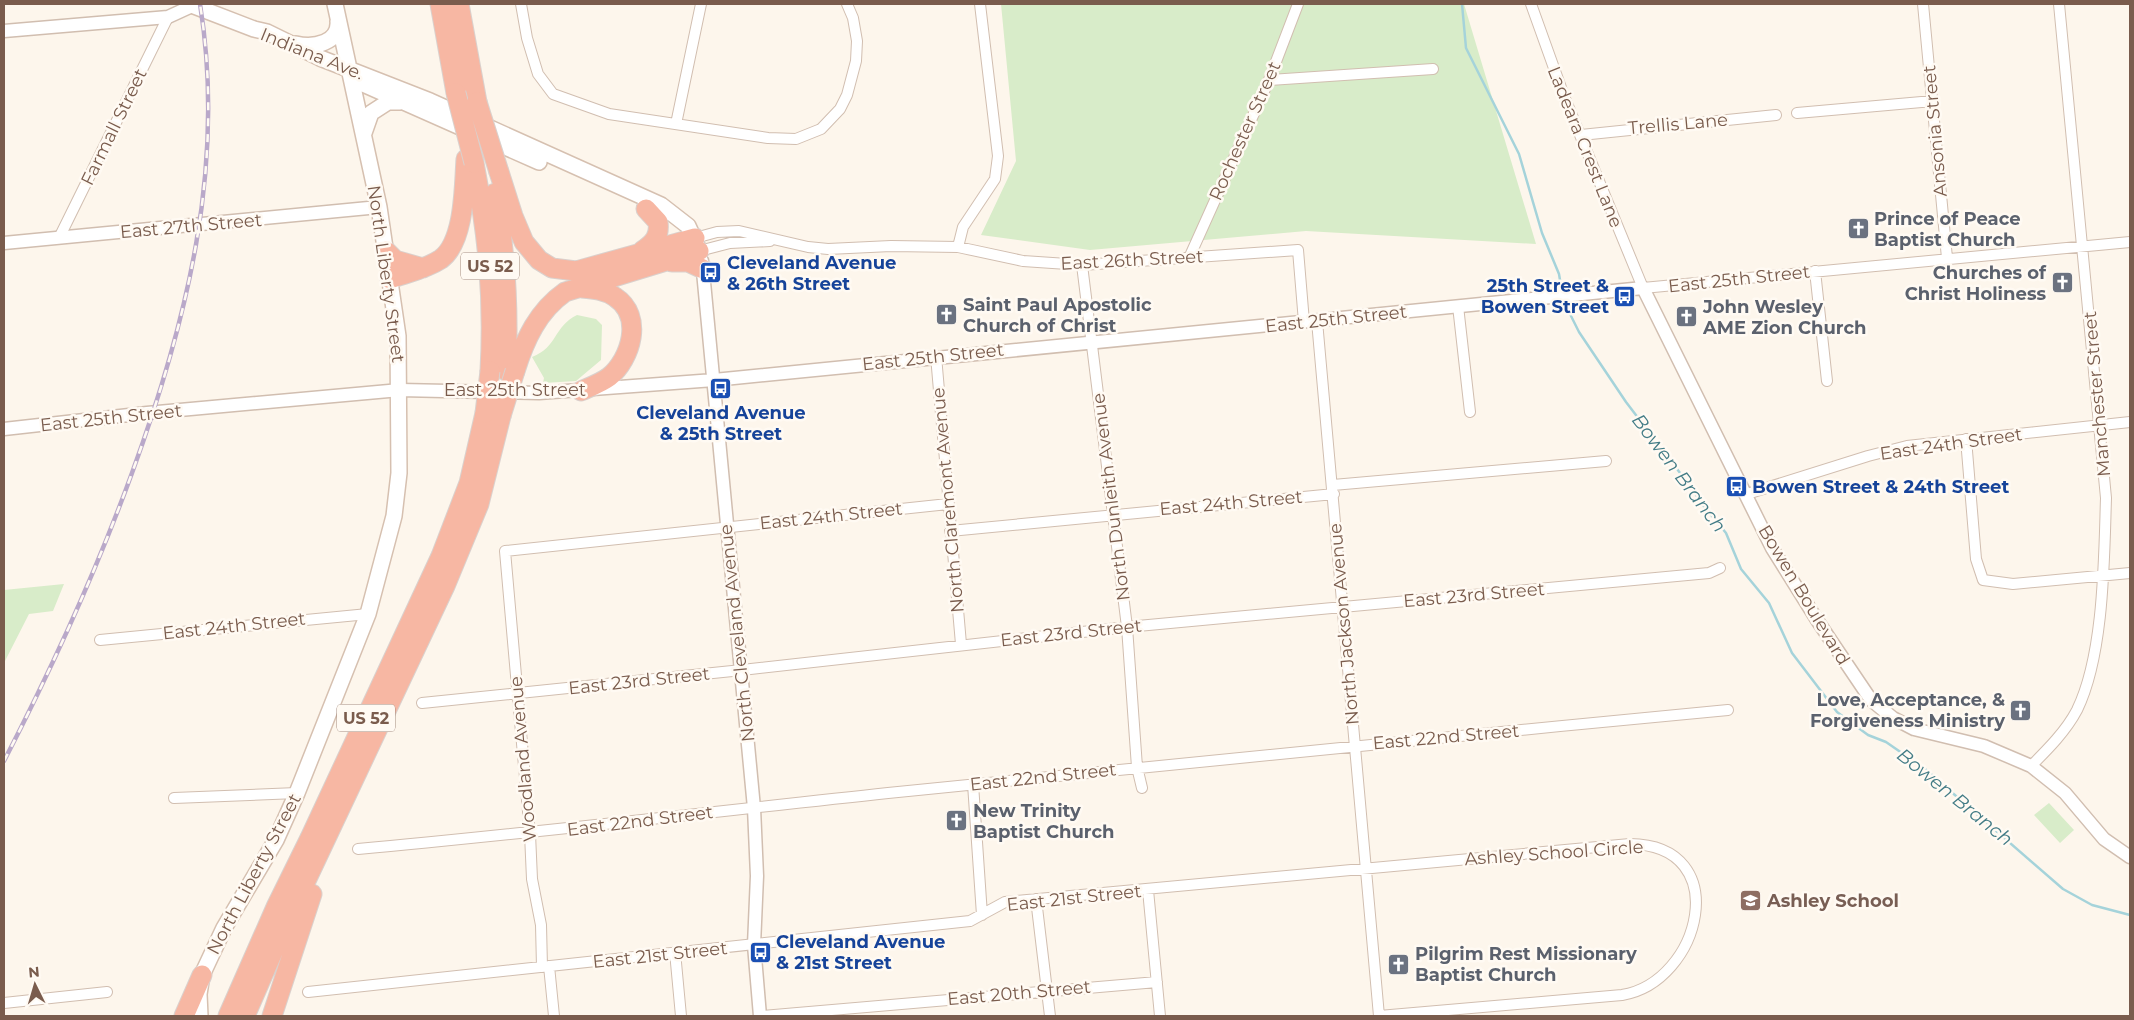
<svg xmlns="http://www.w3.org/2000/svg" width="2134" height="1020" font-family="Montserrat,sans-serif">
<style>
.green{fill:#d8ecc9}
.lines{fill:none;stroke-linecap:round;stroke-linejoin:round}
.stream{stroke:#a5d3da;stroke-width:2.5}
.minor-casing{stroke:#d1beb0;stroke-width:12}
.tertiary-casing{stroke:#d1beb0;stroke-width:15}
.secondary-casing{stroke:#d6c0b0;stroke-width:18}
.motorway-casing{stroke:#dad1cd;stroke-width:21}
.minor{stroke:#fff;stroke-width:10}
.tertiary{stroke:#fff;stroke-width:12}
.secondary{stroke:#fff;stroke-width:15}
.motorway{stroke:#f7b7a3;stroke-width:19}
.rail-casing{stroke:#b9a8c9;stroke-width:4.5}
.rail{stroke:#fffaf3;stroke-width:2.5;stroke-dasharray:8;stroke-linecap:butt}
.motorway-bridge-casing{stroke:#dad1cd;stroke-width:21;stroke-linecap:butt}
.motorway-bridge{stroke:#f7b7a3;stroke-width:19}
.labels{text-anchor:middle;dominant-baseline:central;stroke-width:5;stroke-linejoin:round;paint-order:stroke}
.shield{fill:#fffaf3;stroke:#a28b7f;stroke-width:1}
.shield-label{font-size:16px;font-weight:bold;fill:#7a5c4d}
.street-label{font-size:18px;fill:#7a5c4d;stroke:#fffaf3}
.worship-label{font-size:18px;font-weight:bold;fill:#5b616d;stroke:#fffaf3;text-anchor:start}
.transit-label{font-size:18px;font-weight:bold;fill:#164399;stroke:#fffaf3;text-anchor:start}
.education-label{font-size:18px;font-weight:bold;fill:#785e54;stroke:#fffaf3;text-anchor:start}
.water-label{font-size:19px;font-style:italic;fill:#437c86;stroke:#fffaf3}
</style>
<rect width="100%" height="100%" fill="#fdf6ec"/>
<path class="green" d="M1001,4H1464L1536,244L1306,231L1090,250L981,235L1016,161Z
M577,315L596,319L602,325L601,360L576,381L543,383L544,378L532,357C558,347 553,327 577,315Z
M64,584L53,611L29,614L4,663V590Z
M2049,803L2074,830L2060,843L2034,815Z"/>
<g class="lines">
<path class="stream" d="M1462,4L1466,48L1519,154L1542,233L1559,274L1561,286
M1567,308L1579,332L1626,402L1693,490L1702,504L1726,533L1741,569L1769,603L1792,653L1837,712L1868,735L1886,742L1925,769L2063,889L2092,905L2130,915"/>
<defs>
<path id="minor" d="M521,4L527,38L538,74L553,94L609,114L768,138L796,139L821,129L840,109L847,95L856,61L857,41L853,18L847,4
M1531,4L1564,96L1643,288L2130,242
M1923,4L1947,258
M1269,80L1433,69
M1797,113L1933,101
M676,124L701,4
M1581,135L1776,115
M59,238L168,17
M695,238L717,232L739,231L808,247L828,249L891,246L958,247L1023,261L1082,265L1298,250L1304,322
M958,247L963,227L995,179L998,156L980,4
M699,251L730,243L770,241
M1189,258L1269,80L1298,4
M1082,265L1127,627L1137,767L1142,788
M1815,271L1827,381
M1458,306L1470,412
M1317,321L1379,1016
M936,356L961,644
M1966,439L1976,559L1983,580L2013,584L2130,573
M1333,485L1606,461
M1747,494L1868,456L1907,446L2130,422
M950,531L1334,494
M100,640L368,614
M422,703L742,670L1127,627L1709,573L1720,568
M2031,766C2048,749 2066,731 2077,710C2104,655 2104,560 2106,498L2059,4
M973,784L982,915
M174,798L297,793
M358,849C535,833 711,812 888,793C1168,763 1448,737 1728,710
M1148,890L1160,1016
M1036,899L1050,1016
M675,952L681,1016
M549,966L554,1016
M542,967L541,925L532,879L530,834L505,551L948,504
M308,992L970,921L1005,902L1630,844C1735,845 1701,982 1622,995L1379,1016
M4,1003L107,992
M762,1016L1157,982"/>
<path id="tertiary" d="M4,31L168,17L192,6
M4,243L379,207
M702,261L754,808L757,876L754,945L760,1016
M4,429L147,413L400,390L539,393L714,380L1643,288L1772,548L1817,620L1871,700L1893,718L1914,729L1984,746L2031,766L2065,793L2104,839L2130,857"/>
<path id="secondary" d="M189,4L254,29L267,32L320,58L430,101L661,205L688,226L698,248
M296,44C314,48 340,43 338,21
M354,80L539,162
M364,133L371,113L388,102H400
M200,1016L199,994L202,975L224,928L276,840L297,793L368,614L394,516L399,473L398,336L379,207L335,4"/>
<path id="motorway" d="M440,4L456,93
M459,4L477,102
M474,163C488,236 494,297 490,371
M499,172L513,216L524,242L539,260L552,268L576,271L695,238
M495,193C506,253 509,311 506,371
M386,251L395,260L423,268
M642,251C654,243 660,236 658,222L646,209
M672,262H688L703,269
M390,279C407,273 426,269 441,259C465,241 464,186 466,159
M515,371C525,339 538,311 565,292L699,251
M581,391C590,387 601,383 609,377C631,359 644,316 615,297C605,290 594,289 582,288
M184,1016L202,975
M228,1016L276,907L310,838L441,556L469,483L485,413
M245,1016L279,938L445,586L479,504L501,416
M272,1016L312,894"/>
</defs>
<use href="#minor" class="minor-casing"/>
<use href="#tertiary" class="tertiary-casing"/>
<use href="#secondary" class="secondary-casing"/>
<use href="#motorway" class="motorway-casing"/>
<use href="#minor" class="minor"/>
<use href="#tertiary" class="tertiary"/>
<use href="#secondary" class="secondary"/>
<use href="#motorway" class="motorway"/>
<defs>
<path id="rail" d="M4,761C52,668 96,572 132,473C187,322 226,165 200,4"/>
</defs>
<use href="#rail" class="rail-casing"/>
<use href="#rail" class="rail"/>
<defs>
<path id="motorway-bridge" d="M456,93L474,163
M477,102L499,172
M485,413L490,371
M501,416L515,371"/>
</defs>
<use href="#motorway-bridge" class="motorway-bridge-casing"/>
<use href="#motorway-bridge" class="motorway-bridge"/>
</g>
<defs>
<symbol id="church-square" viewBox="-11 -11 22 22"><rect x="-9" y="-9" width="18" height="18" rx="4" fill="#6b7280" stroke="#fffaf3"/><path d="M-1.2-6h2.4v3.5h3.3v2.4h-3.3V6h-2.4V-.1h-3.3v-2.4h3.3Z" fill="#fff"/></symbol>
<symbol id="bus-square" viewBox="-11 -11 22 22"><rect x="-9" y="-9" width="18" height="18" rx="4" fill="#1a4fb4" stroke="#fffaf3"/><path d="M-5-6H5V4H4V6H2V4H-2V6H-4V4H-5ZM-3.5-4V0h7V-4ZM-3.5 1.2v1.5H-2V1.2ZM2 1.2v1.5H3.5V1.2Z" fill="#fff"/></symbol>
<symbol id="school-square" viewBox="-11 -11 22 22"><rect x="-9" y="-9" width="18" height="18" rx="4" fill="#8d6e63" stroke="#fffaf3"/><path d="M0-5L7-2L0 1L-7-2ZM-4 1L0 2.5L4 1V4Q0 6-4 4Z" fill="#fff"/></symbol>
</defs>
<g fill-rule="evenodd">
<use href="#church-square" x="1846" y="216" width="25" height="25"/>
<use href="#bus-square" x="698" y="260" width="25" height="25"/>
<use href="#church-square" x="2050" y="270" width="25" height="25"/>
<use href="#bus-square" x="1612" y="284" width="25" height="25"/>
<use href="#church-square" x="934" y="302" width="25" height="25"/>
<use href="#church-square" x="1674" y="304" width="25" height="25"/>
<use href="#bus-square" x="708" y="376" width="25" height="25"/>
<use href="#bus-square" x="1724" y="474" width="25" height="25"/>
<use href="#church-square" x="2008" y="698" width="25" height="25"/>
<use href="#church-square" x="944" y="808" width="25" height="25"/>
<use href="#school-square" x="1738" y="888" width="25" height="25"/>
<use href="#bus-square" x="748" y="940" width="25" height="25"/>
<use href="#church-square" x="1386" y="952" width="25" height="25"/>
</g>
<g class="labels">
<g class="shield">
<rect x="461" y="252.5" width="58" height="27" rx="4"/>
<rect x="337" y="704.5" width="58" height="27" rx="4"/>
</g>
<g class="shield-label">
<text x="490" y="266">US 52</text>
<text x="366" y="718">US 52</text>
</g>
<g class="street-label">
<text transform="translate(312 54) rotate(22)">Indiana Ave.</text>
<text transform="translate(1678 124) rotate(-5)">Trellis Lane</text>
<text transform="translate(114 127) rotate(-64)">Farmall Street</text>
<text transform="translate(1245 131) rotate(-66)">Rochester Street</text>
<text transform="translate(1935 131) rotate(-95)">Ansonia Street</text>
<text transform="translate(1585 147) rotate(68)">Ladeara Crest Lane</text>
<text transform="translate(191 226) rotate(-5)">East 27th Street</text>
<text transform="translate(1132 260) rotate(-3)">East 26th Street</text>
<text transform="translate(386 274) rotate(82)">North Liberty Street</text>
<text transform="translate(1739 279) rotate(-6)">East 25th Street</text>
<text transform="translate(1336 319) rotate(-6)">East 25th Street</text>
<text transform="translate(933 357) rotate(-6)">East 25th Street</text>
<text x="515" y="390">East 25th Street</text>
<text transform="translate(2097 394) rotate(-95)">Manchester Street</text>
<text transform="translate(111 418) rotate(-6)">East 25th Street</text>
<text transform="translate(1951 444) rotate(-8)">East 24th Street</text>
<text transform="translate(1111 497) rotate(-97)">North Dunleith Avenue</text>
<text transform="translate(948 500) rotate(-95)">North Claremont Avenue</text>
<text transform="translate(1231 503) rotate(-5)">East 24th Street</text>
<text transform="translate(831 516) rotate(-6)">East 24th Street</text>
<text transform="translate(1474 595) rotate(-5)">East 23rd Street</text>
<text transform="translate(1804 595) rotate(59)">Bowen Boulevard</text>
<text transform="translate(1344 624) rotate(-95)">North Jackson Avenue</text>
<text transform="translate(234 626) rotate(-6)">East 24th Street</text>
<text transform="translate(737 633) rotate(-96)">North Cleveland Avenue</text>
<text transform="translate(1071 633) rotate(-6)">East 23rd Street</text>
<text transform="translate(639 681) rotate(-6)">East 23rd Street</text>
<text transform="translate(1446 737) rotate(-5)">East 22nd Street</text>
<text transform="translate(523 759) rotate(-95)">Woodland Avenue</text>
<text transform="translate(1043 777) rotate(-6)">East 22nd Street</text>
<text transform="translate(640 821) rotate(-7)">East 22nd Street</text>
<text transform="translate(1554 853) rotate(-4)">Ashley School Circle</text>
<text transform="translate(254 874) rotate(-62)">North Liberty Street</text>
<text transform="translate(1074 898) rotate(-6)">East 21st Street</text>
<text transform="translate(660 955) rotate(-6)">East 21st Street</text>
<text transform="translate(1019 993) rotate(-5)">East 20th Street</text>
</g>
<g class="worship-label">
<text x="1874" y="219">Prince of Peace<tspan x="1874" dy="21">Baptist Church</tspan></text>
<text x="2046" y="273" text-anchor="end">Churches of<tspan x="2046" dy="21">Christ Holiness</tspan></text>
<text x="963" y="305">Saint Paul Apostolic<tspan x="963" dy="21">Church of Christ</tspan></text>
<text x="1703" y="307">John Wesley<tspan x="1703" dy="21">AME Zion Church</tspan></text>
<text x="2005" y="700" text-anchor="end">Love, Acceptance, &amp;<tspan x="2005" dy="21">Forgiveness Ministry</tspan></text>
<text x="973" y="811">New Trinity<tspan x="973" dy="21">Baptist Church</tspan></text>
<text x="1415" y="954">Pilgrim Rest Missionary<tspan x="1415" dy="21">Baptist Church</tspan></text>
</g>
<g class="transit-label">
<text x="727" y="263">Cleveland Avenue<tspan x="727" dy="21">&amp; 26th Street</tspan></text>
<text x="1609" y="286" text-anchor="end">25th Street &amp;<tspan x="1609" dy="21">Bowen Street</tspan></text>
<text x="721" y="413" text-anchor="middle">Cleveland Avenue<tspan x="721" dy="21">&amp; 25th Street</tspan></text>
<text x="1752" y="487">Bowen Street &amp; 24th Street</text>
<text x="776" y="942">Cleveland Avenue<tspan x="776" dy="21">&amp; 21st Street</tspan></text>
</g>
<g class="education-label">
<text x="1767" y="901">Ashley School</text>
</g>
<g class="water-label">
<text transform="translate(1679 473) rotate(53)">Bowen Branch</text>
<text transform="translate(1955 797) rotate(39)">Bowen Branch</text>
</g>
</g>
<rect width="2134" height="1020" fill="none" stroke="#7a5c4d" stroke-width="10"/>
<g transform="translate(35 985) rotate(355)" stroke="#fffaf3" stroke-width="4" paint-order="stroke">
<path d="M0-4L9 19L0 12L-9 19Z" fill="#7a5c4d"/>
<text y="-8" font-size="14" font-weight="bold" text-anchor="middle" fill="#7a5c4d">N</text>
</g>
</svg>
